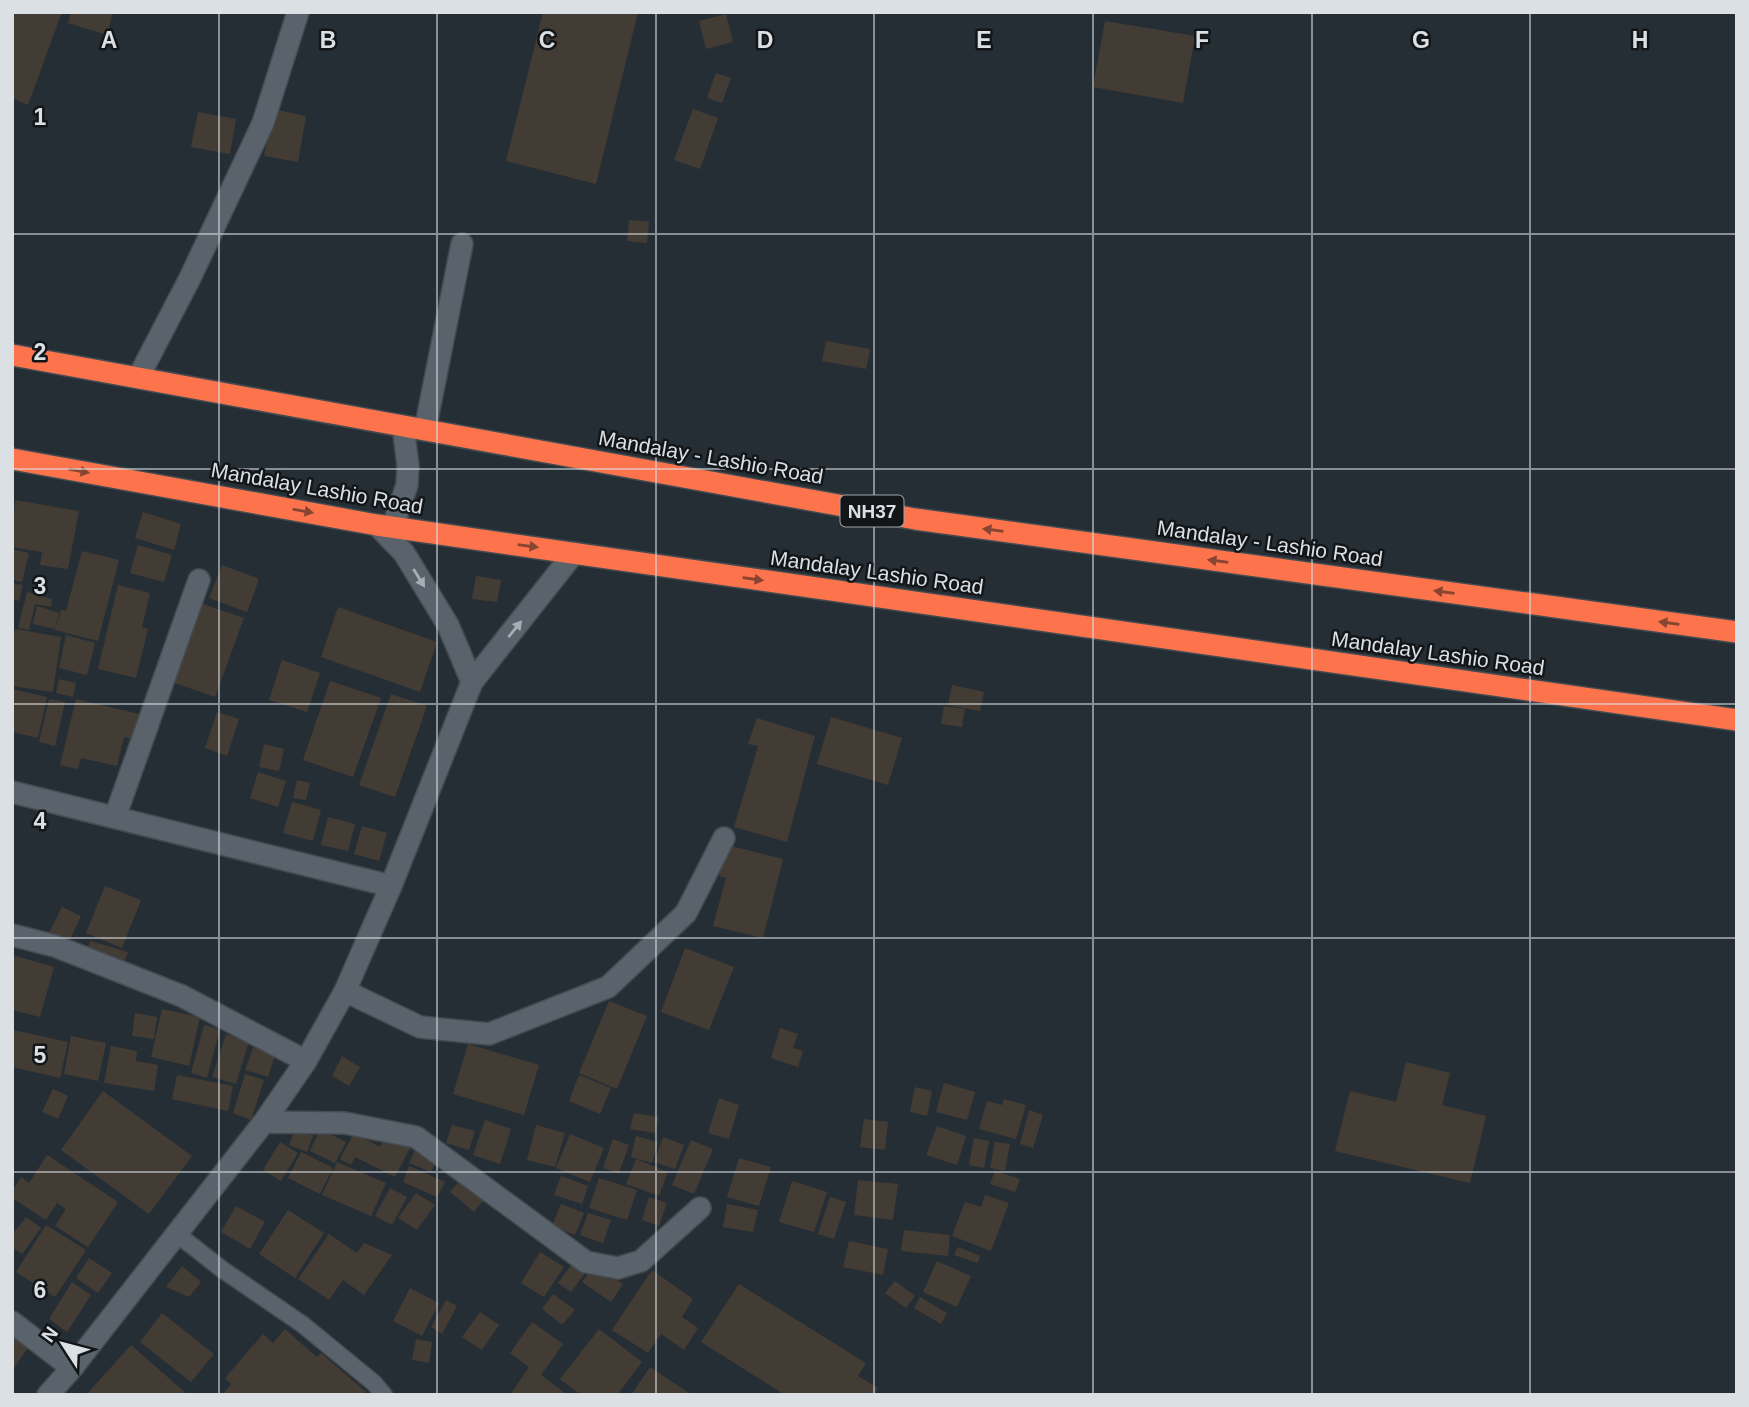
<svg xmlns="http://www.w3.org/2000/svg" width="1749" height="1407" font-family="Helvetica,sans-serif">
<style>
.building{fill:#433c34}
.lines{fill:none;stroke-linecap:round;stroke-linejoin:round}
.lane-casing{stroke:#444b50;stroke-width:19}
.street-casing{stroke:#444b50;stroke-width:24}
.highway-casing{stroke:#444b50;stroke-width:24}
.lane{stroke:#5a636b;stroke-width:16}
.street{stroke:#5a636b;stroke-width:21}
.highway{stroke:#fd744c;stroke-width:21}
.oneway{fill:#884532}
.oneway2{fill:#a7aeb4}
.grid{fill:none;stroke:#dbe0e5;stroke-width:2;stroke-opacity:0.55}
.labels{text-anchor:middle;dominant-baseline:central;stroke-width:5;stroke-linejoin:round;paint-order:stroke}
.shield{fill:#121619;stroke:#9fa3a8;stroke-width:2}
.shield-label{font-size:19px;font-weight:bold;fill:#dbe0e5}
.street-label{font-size:21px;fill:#dbe0e5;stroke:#121619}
.grid-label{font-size:23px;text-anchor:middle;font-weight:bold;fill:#dbe0e5;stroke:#121619;stroke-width:5;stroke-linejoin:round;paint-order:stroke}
</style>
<rect width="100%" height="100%" fill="#262e35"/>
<path class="building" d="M12,12H62L28,105L12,98Z
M71,12H113L107,35L68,23Z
M543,12H638L596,184L506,161Z
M726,14L733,42L706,49L699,21Z
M1105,21L1195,36L1183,103L1093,87Z
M716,73L731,78L722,103L707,98Z
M273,109L306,116L298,162L264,156Z
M693,109L718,118L700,169L674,160Z
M198,112L236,119L230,154L191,147Z
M629,220L649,222L647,243L627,241Z
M826,341L870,349L866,369L822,361Z
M15,500L79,511L68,569L40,565L42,552L12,547Z
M143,512L181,524L174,550L135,538Z
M138,545L172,555L164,582L130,573Z
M12,549L29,553L22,582L12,580Z
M82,551L119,560L98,641L55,630L61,610L66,611Z
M222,565L259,579L247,612L209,598Z
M476,576L501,580L497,602L472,599Z
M12,583L23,585L19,601L12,599Z
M118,585L150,593L142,627L148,629L136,678L98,669Z
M27,592L52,599L51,607L35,604L29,630L18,628Z
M200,603L244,618L215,697L172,682Z
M37,606L59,613L55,629L33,624Z
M338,607L437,642L420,692L321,657Z
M15,629L61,637L53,692L12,686V645Z
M66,635L95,643L87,675L59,668Z
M282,660L320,673L307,712L269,700Z
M59,679L76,683L73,697L56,693Z
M330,681L381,698L353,777L303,760Z
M952,685L984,692L980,711L948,705Z
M12,689L47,697L38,738L12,732Z
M391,694L427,706L395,797L359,785Z
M49,699L65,702L55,746L39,742Z
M76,699L143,715L137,741L124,737L117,766L81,758L78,769L60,765Z
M944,706L965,709L962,727L941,724Z
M217,712L239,719L227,756L205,748Z
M831,717L902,738L888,785L817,764Z
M757,718L815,736L787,842L734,827L758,746L748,744Z
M264,744L284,749L279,771L259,767Z
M258,772L286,781L278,807L250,798Z
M297,780L310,783L306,800L293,798Z
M292,802L321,810L313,841L283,833Z
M328,817L355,824L348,851L321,845Z
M362,826L387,833L379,861L354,854Z
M727,845L783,859L763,938L713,926L726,878L719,876Z
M105,886L141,900L122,948L86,933Z
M62,907L81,916L69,942L49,933Z
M90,941L128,952L123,965L86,954Z
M685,948L734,967L709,1030L661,1012Z
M12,955L54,967L40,1017L12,1010Z
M609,1001L647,1016L617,1089L579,1073Z
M162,1009L200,1017L189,1066L151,1057Z
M135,1013L157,1017L154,1039L132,1036Z
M204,1025L220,1029L207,1078L191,1073Z
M780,1028L798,1034L793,1048L803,1051L798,1067L771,1058Z
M13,1030L68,1042L60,1078L12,1067Z
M226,1034L249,1041L236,1084L212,1077Z
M71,1036L106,1043L98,1081L64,1074Z
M468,1044L539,1065L524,1115L453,1094Z
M254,1045L276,1052L268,1077L245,1070Z
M111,1046L137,1051L136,1061L158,1065L154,1091L104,1083Z
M342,1056L360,1067L349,1086L332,1076Z
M1406,1062L1450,1073L1442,1105L1486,1116L1470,1183L1335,1151L1350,1091L1396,1102Z
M245,1074L264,1080L251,1120L233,1113Z
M177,1075L233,1086L228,1111L172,1099Z
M579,1075L611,1088L600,1114L569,1101Z
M944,1083L975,1092L967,1120L936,1112Z
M915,1087L932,1091L927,1116L910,1112Z
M53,1089L68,1096L58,1119L42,1112Z
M103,1091L192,1156L149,1214L61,1150Z
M719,1098L739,1105L729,1139L708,1133Z
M1004,1099L1026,1105L1016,1139L979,1129L987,1101L1002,1105Z
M1029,1110L1043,1115L1033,1148L1020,1144Z
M634,1113L659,1117L655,1133L630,1129Z
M864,1119L888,1122L885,1150L860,1147Z
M485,1120L511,1129L500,1164L473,1155Z
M452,1125L475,1131L469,1150L446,1143Z
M536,1125L565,1133L555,1167L527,1160Z
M937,1126L966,1136L957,1165L926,1155Z
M320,1129L346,1142L335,1163L310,1151Z
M295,1130L313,1136L307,1152L289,1145Z
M354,1133L380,1147L386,1135L410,1148L395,1177L355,1157L351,1165L340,1159Z
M570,1134L604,1148L590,1182L556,1168Z
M636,1136L658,1142L652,1163L631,1157Z
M663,1137L684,1145L675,1169L654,1162Z
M974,1138L989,1141L984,1168L969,1165Z
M613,1139L629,1145L619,1173L603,1168Z
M691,1140L713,1149L694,1194L672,1185Z
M280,1142L298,1153L281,1181L263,1170Z
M995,1142L1010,1144L1005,1171L990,1168Z
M415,1150L437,1159L431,1172L409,1163Z
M301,1152L333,1168L320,1194L288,1178Z
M47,1155L118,1202L88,1247L55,1226L66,1209L57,1203L46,1220L12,1198V1191L21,1177L29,1183Z
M739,1158L771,1167L759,1206L727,1197Z
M636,1159L668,1172L659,1196L626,1184Z
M337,1162L386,1183L371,1216L322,1195Z
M409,1166L445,1182L437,1197L403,1182Z
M995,1171L1020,1179L1015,1192L990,1184Z
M561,1176L588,1186L582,1204L554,1195Z
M462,1178L486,1197L474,1212L450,1192Z
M599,1178L637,1190L627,1220L589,1208Z
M858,1180L898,1184L893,1220L854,1215Z
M792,1181L827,1192L814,1232L779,1222Z
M390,1188L407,1197L392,1225L375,1216Z
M416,1193L435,1205L417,1230L398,1218Z
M985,1195L1009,1203L991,1251L952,1236L965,1202L981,1207Z
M649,1197L667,1203L659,1226L642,1220Z
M830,1197L846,1202L834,1239L818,1234Z
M561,1204L584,1213L575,1235L552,1226Z
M727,1204L758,1210L753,1232L723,1227Z
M236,1206L265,1222L250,1249L221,1232Z
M288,1210L324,1233L295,1278L259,1254Z
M588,1213L611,1220L603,1243L580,1235Z
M26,1217L41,1228L22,1254L12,1247V1235Z
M46,1225L86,1250L55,1297L16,1272Z
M904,1230L950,1235L948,1256L901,1251Z
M329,1234L357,1253L364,1243L392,1255L364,1295L343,1280L329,1300L298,1279Z
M849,1241L888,1249L883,1275L843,1267Z
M958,1247L980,1256L978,1263L954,1255Z
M540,1252L564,1267L544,1297L521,1283Z
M89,1258L112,1273L98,1293L76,1278Z
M937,1261L971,1276L957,1307L923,1292Z
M572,1264L585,1273L571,1292L558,1283Z
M595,1265L623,1284L611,1302L582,1282Z
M182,1266L201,1282L189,1297L166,1287Z
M652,1270L693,1299L682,1317L698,1328L684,1350L661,1334L648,1353L612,1330Z
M895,1281L915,1296L906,1308L885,1293Z
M72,1282L91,1295L67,1332L49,1319Z
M739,1284L866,1363L858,1376L878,1388L874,1395H785L701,1342Z
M410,1288L439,1303L422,1336L393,1321Z
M553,1294L575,1310L562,1325L542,1309Z
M920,1297L947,1313L941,1324L914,1308Z
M446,1300L457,1306L442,1334L431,1327Z
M480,1312L499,1325L482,1350L462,1337Z
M162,1313L214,1354L191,1382L140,1342Z
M532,1322L563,1344L541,1375L568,1395H510L529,1367L510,1353Z
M285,1329L317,1357L321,1353L366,1392L363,1395H222L231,1384L225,1378L263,1334L273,1343Z
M599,1329L642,1362L617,1395H581L560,1379Z
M12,1330L31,1343L12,1371Z
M416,1339L432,1342L429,1363L412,1360Z
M131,1345L188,1395H86Z
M650,1367L692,1395H631Z"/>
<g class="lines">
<defs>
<path id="lane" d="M177,1234L223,1270L302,1324L374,1383L384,1395"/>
<path id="street" d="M138,378L190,278L263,123L298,12
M425,430L462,244
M377,525L404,553L448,625L472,682
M393,526L407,485L408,466L403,426
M12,792L391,886
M115,817L199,580
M12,935L55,946L182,996L306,1061
M345,991L420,1027L489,1034L608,987L686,913L724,838
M264,1122L345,1123L416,1137L586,1262L618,1268L641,1261L700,1208
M12,1322L72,1368
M48,1395L72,1368L264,1122L306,1061L345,991L391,886L472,682L574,553"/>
<path id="highway" d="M12,355L915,519L1737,632
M12,459L377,525L1737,720"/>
</defs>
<use href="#lane" class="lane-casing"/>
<use href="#street" class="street-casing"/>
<use href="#highway" class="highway-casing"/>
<use href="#lane" class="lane"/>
<use href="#street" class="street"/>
<use href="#highway" class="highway"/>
</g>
<defs><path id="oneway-solid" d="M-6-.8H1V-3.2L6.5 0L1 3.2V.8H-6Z" transform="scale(1.75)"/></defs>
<g class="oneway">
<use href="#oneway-solid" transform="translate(79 471) rotate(10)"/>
<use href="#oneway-solid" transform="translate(303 511) rotate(10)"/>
<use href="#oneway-solid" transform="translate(993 530) rotate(-172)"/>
<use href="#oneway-solid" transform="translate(528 546) rotate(8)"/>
<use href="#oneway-solid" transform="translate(1218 561) rotate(-172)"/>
<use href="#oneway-solid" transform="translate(753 579) rotate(8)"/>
<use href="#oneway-solid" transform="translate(1444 592) rotate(-172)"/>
<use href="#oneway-solid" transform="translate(1669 623) rotate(-172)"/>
</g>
<g class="oneway2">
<use href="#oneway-solid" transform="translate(419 578) rotate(58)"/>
<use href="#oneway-solid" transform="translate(515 629) rotate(-51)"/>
</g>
<path class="grid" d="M219,12V1395M437,12V1395M656,12V1395M874,12V1395M1093,12V1395M1312,12V1395M1530,12V1395M12,234H1737M12,469H1737M12,704H1737M12,938H1737M12,1172H1737"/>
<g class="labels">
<rect class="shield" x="840.5" y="495.5" width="63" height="31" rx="5"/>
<g class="shield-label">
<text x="872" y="511">NH37</text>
</g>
<g class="street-label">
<text transform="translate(711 457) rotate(10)">Mandalay - Lashio Road</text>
<text transform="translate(317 488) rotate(10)">Mandalay Lashio Road</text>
<text transform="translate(1270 543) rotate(8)">Mandalay - Lashio Road</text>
<text transform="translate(877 572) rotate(8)">Mandalay Lashio Road</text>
<text transform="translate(1438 653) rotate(8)">Mandalay Lashio Road</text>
</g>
</g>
<g class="grid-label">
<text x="109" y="48">A</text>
<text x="328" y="48">B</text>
<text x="547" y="48">C</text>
<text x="765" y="48">D</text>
<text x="984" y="48">E</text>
<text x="1202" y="48">F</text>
<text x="1421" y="48">G</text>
<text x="1640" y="48">H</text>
<text x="40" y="125">1</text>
<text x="40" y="360">2</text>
<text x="40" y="594">3</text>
<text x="40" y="829">4</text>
<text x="40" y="1063">5</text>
<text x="40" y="1298">6</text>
</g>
<rect width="1749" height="1407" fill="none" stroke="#dbe0e5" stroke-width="28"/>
<g transform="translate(63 1344) rotate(306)" stroke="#121619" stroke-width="5" paint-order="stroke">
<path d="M0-5L12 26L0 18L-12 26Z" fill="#dbe0e5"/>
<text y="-10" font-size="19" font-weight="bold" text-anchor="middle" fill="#dbe0e5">N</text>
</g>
</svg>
